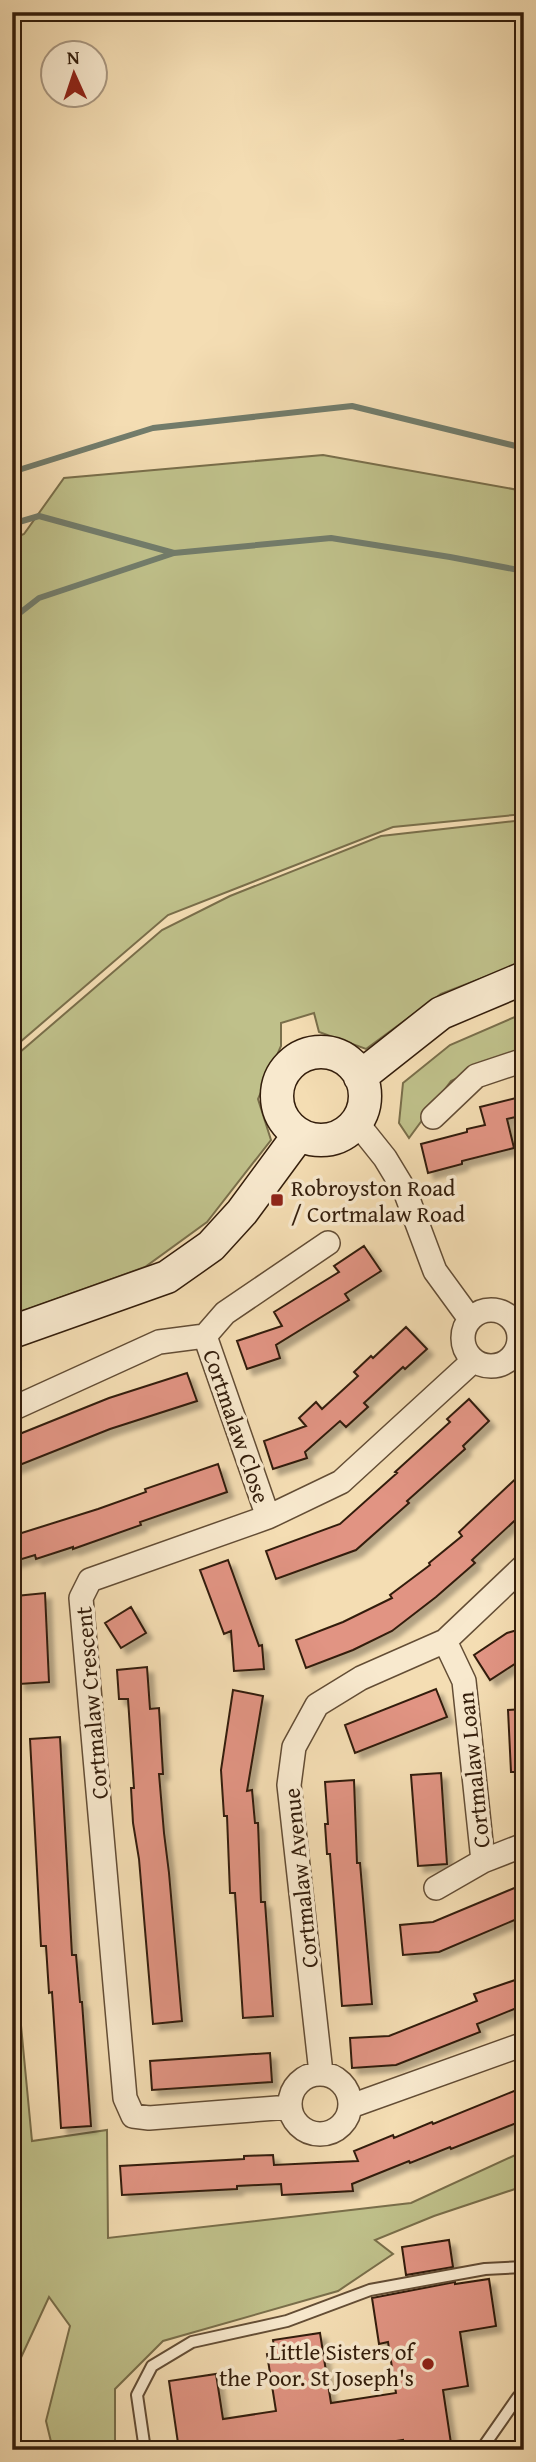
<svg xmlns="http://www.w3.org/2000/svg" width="536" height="2462" font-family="'Gentium Book Plus',serif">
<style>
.green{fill:#bfc08a;stroke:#796e4a;stroke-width:2}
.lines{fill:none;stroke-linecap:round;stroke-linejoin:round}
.stream{stroke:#727c6b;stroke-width:6}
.building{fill:#e19483;stroke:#331d0b;stroke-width:2;filter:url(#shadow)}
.lane-casing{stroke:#634d35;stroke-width:14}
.street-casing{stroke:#634d35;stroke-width:26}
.secondary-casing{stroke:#331d0b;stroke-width:35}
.lane{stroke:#f8e9ce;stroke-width:10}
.street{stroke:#f8e9ce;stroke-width:23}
.secondary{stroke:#f8e9ce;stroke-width:32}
.poi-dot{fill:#8f2418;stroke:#f8e9ce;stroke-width:2.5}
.labels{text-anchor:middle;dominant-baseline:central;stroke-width:7;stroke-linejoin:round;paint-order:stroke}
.poi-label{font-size:23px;fill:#331d0b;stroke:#f8e9ce;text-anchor:start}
.street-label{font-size:23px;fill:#331d0b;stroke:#f8e9ce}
</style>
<defs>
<filter id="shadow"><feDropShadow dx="6" dy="6" stdDeviation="2" flood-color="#0004"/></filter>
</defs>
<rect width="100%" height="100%" fill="#f4ddb3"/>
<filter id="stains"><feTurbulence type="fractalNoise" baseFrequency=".00286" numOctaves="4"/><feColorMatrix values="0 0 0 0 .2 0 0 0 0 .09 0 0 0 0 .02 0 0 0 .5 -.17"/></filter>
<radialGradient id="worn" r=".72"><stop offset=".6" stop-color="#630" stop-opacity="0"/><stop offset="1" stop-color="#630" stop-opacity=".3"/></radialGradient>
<path class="green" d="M323,455L524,491V814L393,827L168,915L12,1049V539L24,534L64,478Z
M524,820V962L441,994L366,1049L319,1032L314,1013L281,1023V1046L258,1099L271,1140L207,1222L145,1267L12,1315V1059L162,930L230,896L381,836Z
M524,1013V1050L507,1054L451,1081L409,1138L399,1123L403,1083L450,1045Z
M12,1931L32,2141L107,2130L108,2238L411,2203L524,2151V2186L434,2216L375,2240L393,2254L338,2291L163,2341L115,2389V2450H53L46,2421L70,2326L49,2297L12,2377Z"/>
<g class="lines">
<path class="stream" d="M12,472L153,428L352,406L524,448
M12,524L39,516L174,553L331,538L450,557L524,571
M12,619L39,598L174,553"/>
</g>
<path class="building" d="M524,1096V1115L507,1119L514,1148L462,1161V1164L428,1173L421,1144L467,1132V1129L485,1125L480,1107Z
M364,1246L381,1271L345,1294L349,1300L276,1345L280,1358L247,1369L237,1341L282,1326L274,1312L339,1272L334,1266Z
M406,1327L427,1349L405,1369L403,1367L364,1403L368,1407L346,1427L340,1421L305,1452L307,1458L273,1469L264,1441L306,1426L299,1418L316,1402L322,1409L358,1376L354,1372L371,1356L373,1358Z
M187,1373L197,1401L110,1429L12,1468V1437L109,1398Z
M469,1399L489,1421L463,1446L465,1449L407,1501L409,1503L356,1550L276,1579L266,1551L340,1524L397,1473L395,1472L450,1422L447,1419Z
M218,1464L227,1492L140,1522L141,1525L73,1549V1547L36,1559L35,1555L12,1562V1536L98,1509L146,1492L145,1489Z
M524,1471V1512L472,1560L475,1563L436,1597L392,1631L353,1650L306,1668L296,1640L343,1622L392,1598L390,1595L430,1565L429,1563L462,1536L459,1532Z
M228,1560L259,1646L262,1645L264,1669L234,1671L231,1631L224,1634L200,1570Z
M45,1593L49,1682L19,1684L16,1596Z
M131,1607L146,1633L121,1648L105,1623Z
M524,1628V1658L490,1680L474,1655L507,1633Z
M147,1667L150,1709L159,1708L163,1774H159L164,1833L169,1873L182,2021L153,2024L139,1859L133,1823L131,1788H134L128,1699H119L117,1670Z
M436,1689L447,1717L355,1753L345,1725Z
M233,1690L263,1696L247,1791L252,1790L255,1823H258L261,1902H265L273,2016L243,2018L235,1893H230L227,1816H224L221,1770Z
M524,1709V1772H511L508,1710Z
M60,1737L72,1955H76L80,2002H82L91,2126L61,2128L52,1992L49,1993L46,1946H41L30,1739Z
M441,1773L447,1864L418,1866L411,1775Z
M354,1780L357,1863H360L372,2004L342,2006L330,1854H327L325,1824H328L325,1782Z
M519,1886L524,1897V1916L439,1952L403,1955L400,1925L433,1922Z
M524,1977V2005L477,2024L480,2032L396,2065L352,2068L350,2038L389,2036L477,2001L474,1994Z
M270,2053L272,2082L152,2090L150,2061Z
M524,2087V2120L451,2149L450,2147L410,2163L409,2161L352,2184L353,2191L282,2195L281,2184L237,2186V2189L122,2195L120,2166L244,2159V2156L273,2155L274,2165L358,2161L354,2151L393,2135L394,2138L432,2122L433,2124Z
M449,2240L453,2267L406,2275L402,2247Z
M489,2279L496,2326L460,2332L468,2386L443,2390L452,2450H404L403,2440L339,2450H179L169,2381L216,2374L223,2419L276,2411L267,2354L275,2353L273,2340L320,2333L331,2403L396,2393L388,2342L379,2344L372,2298L455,2282V2284Z"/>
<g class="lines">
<defs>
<path id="lane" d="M145,2450L137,2395L152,2366L192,2342L287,2321L370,2290L485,2269L524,2267
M481,2450L518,2397L524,2395"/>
<path id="street" d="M433,1117L476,1076L524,1060
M357,1123L385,1158L405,1191L435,1271L470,1319
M463 1338a28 28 0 1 1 56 0a28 28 0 1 1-56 0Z
M205,1336L268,1517
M12,1409L159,1342L205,1336L225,1313L328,1243
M445,1641L464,1681L483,1861
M436,1888L483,1861L524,1845
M321,2073L289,1785L294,1747L317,1705L361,1678L445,1641L524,1566
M290 2104a30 30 0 1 1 60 0a30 30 0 1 1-60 0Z
M351,2106L524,2044
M290,2107L149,2118L133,2116L125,2098L81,1598L90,1580L268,1517L341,1482L473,1361"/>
<path id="secondary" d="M277 1096a44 44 0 1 1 88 0a44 44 0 1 1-88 0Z
M360,1077L441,1013L524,978
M12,1332L167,1277L211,1246L242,1212L298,1136"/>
</defs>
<use href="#lane" class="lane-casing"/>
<use href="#street" class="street-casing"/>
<use href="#secondary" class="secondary-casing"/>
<use href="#lane" class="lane"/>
<use href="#street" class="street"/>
<use href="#secondary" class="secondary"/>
</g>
<g class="poi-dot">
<rect x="270" y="1193" width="14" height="14" rx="3.5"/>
<circle cx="428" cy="2364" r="7"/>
</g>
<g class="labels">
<g class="poi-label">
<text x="291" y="1187">Robroyston Road<tspan x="291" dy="26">/ Cortmalaw Road</tspan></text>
<text x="414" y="2351" text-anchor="end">Little Sisters of<tspan x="414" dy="26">the Poor. St Joseph's</tspan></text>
</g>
<g class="street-label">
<text transform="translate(237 1426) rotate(71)">Cortmalaw Close</text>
<text transform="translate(91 1703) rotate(-95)">Cortmalaw Crescent</text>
<text transform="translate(473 1770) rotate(-96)">Cortmalaw Loan</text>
<text transform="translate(300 1878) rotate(-96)">Cortmalaw Avenue</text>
</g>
</g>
<rect width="536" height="2462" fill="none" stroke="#f4ddb3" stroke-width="42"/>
<rect x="14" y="14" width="508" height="2434" fill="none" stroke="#331d0b" stroke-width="3.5"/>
<rect x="21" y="21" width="494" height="2420" fill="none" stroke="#331d0b" stroke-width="2"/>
<g transform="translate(74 74) rotate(357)"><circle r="33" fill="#f8e9ce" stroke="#a99780" stroke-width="2"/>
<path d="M0-5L12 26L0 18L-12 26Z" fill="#8f2418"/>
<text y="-10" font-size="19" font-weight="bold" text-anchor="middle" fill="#331d0b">N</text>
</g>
<rect width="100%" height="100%" filter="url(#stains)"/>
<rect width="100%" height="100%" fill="url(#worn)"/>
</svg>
